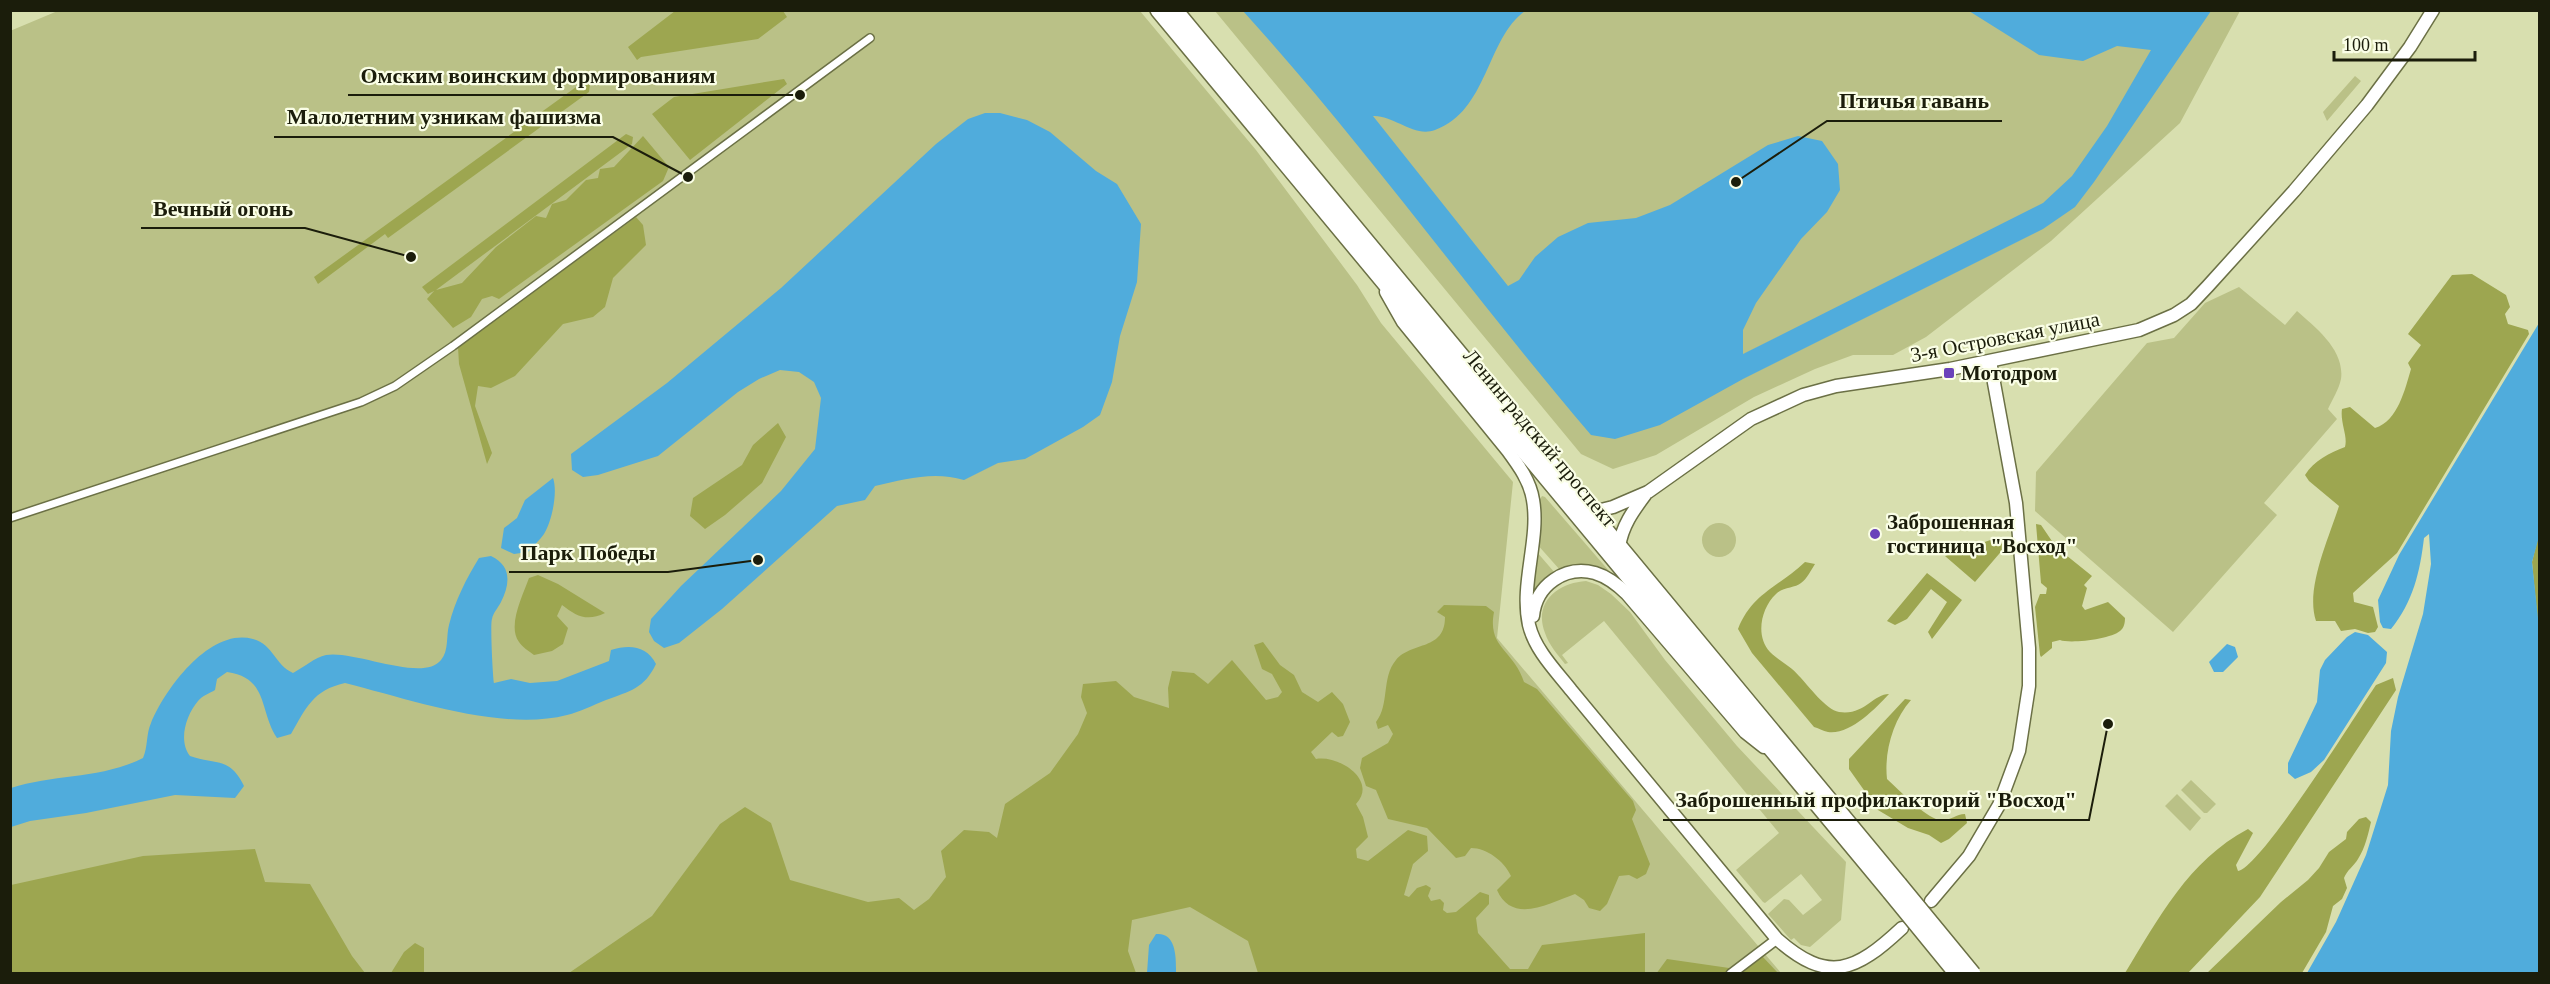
<svg xmlns="http://www.w3.org/2000/svg" width="2550" height="984" font-family="'Times New Roman',serif">
<style>
.green{fill:#bac187}
.forest{fill:#9da650}
.water{fill:#50acdc}
.lines{fill:none;stroke-linecap:round;stroke-linejoin:round}
.pedestrian-casing{stroke:#6b7045;stroke-width:10}
.minor-casing{stroke:#6b7045;stroke-width:12}
.tertiary-casing{stroke:#6b7045;stroke-width:15}
.primary-casing{stroke:#6b7045;stroke-width:18}
.pedestrian{stroke:#fff;stroke-width:7}
.minor{stroke:#fff;stroke-width:9}
.tertiary{stroke:#fff;stroke-width:12}
.primary{stroke:#fff;stroke-width:15}
.primary-bridge-casing{stroke:#6b7045;stroke-width:18;stroke-linecap:butt}
.primary-bridge{stroke:#fff;stroke-width:15}
.poi-dot{fill:#6a42ba;stroke:#fafee6;stroke-width:2}
.labels{text-anchor:middle;dominant-baseline:central;stroke-width:4.5;stroke-linejoin:round;paint-order:stroke}
.street-label{font-size:21px;fill:#1b1d0b;stroke:#fafee6}
.poi-label{font-size:21px;font-weight:bold;fill:#1b1d0b;stroke:#fafee6;text-anchor:start}
.leader{fill:none;stroke:#1b1d0b;stroke-width:2}
.callout-dot{fill:#1b1d0b;stroke:#fafee6;stroke-width:2}
.callout-label{font-size:22px;text-anchor:middle;font-weight:bold;fill:#1b1d0b;stroke:#fafee6;stroke-width:4.5;stroke-linejoin:round;paint-order:stroke}
</style>
<rect width="100%" height="100%" fill="#d8dfaf"/>
<path class="green" d="M60,10L1140,11L1256,150L1357,285L1381,323L1513,482L1497,638L1781,973H11L10,31Z
M1215,11H2240L2180,123L2051,241L1926,337L1893,355H1853L1815,369L1754,397L1656,455L1613,469L1581,454Z
M2355,76L2361,81L2327,121L2323,112Z
M2239,287L2285,325L2297,311C2316,328 2345,350 2341,379C2339,389 2332,400 2328,409L2337,419L2264,503L2277,515L2173,632L2035,511L2036,472L2147,343L2174,338L2205,303Z
M1542,496L1545,497L1616,579L1560,570L1536,543L1539,501Z
M1702 540a17 17 0 1 1 34 0a17 17 0 1 1-34 0Z
M1536,551L1555,573L1533,598Z
M1586,581L1598,585L1611,594L1630,612L1665,660L1737,746L1846,862L1841,920L1810,947L1801,945L1794,938L1791,940L1768,914L1784,899L1789,900L1803,915L1822,900L1801,874L1765,903L1763,902L1736,870L1779,833L1604,621L1562,655L1568,663L1565,664C1558,655 1549,645 1545,633C1533,602 1558,583 1586,581Z
M2191,780L2216,804L2207,813H2204L2181,790Z
M2177,794L2201,818L2190,831L2165,806Z"/>
<path class="forest" d="M675,11H783L787,17L758,39L641,57L637,60L628,47Z
M784,79L787,84L690,160L652,114L674,97Z
M583,82L590,84L589,92L388,238L385,234L318,284L314,277Z
M626,134L633,137L632,144L436,290L462,283L496,247L536,216L546,218L552,204L566,200L586,180L598,178L600,169L614,167L643,136L669,167L663,181L499,299L492,296L482,299L471,317L453,328L427,299L434,291L428,294L422,287Z
M636,217L643,225L646,245L613,278L605,307L593,317L563,324L515,376L491,388L478,386L475,406L492,453L487,464L459,364L458,347Z
M2472,274L2506,295L2510,307L2505,314L2508,324L2528,330L2529,334L2397,553L2353,593L2354,602L2373,607L2378,627L2375,632L2368,633L2355,629L2341,631L2335,621H2316C2305,589 2329,538 2339,506L2309,481L2305,475C2314,460 2330,453 2345,447C2348,436 2340,423 2342,409L2350,407L2375,428C2398,421 2405,389 2411,369L2408,363L2421,345L2408,334L2452,275Z
M778,423L786,437L762,483L725,515L705,529L690,516L693,498L742,465L753,445Z
M2036,524L2041,525L2056,547L2092,576L2084,585L2087,588L2082,606L2085,610L2108,602L2125,618C2125,623 2124,628 2120,631C2111,639 2070,644 2060,640L2052,642V648L2041,657L2040,655L2035,607L2040,594H2046L2047,588L2041,583Z
M2539,533V637L2532,562Z
M1996,538L2005,547L1975,582L1945,556Z
M1805,562L1815,564C1811,570 1807,579 1801,583C1795,588 1783,587 1776,594C1761,608 1755,636 1770,652C1779,661 1791,666 1799,676C1808,685 1826,710 1839,712C1864,716 1873,694 1889,694C1875,709 1850,735 1828,732C1823,731 1818,728 1814,727L1752,653L1738,629C1752,593 1780,586 1805,562Z
M1927,573L1962,600L1932,639L1928,632L1947,602L1931,589L1907,619L1895,625L1887,621Z
M538,575L558,584L605,613C587,622 576,616 562,605L557,616L568,628L563,644L552,651L534,655C529,651 522,647 519,642C507,626 523,595 529,578Z
M1444,605L1486,606L1494,612C1487,648 1514,650 1524,682L1537,689L1633,801L1636,810L1632,819L1650,864L1646,874L1637,879L1629,875L1619,876L1607,904L1600,911L1589,908L1584,900L1575,894C1550,903 1512,925 1497,890L1511,876C1504,861 1487,848 1471,848L1465,856L1456,858L1427,828L1388,819L1376,790L1366,786L1360,768L1362,758L1388,743L1393,734L1388,725L1378,729L1376,722C1390,704 1381,678 1396,660C1412,641 1445,651 1445,617L1437,612Z
M1263,642L1280,665L1294,675L1302,692L1318,702L1332,692L1343,704L1350,722L1343,736L1338,737L1332,732L1311,752L1316,759C1340,755 1378,781 1356,804L1363,817L1368,837L1356,849L1357,858L1368,861L1408,830L1427,836L1428,851L1413,864L1404,895L1409,897L1417,888L1426,885L1431,888L1428,896L1431,901L1440,899L1444,903L1443,910L1447,913L1456,912L1480,892L1489,895V904L1476,918L1478,933L1510,969H1528L1542,945L1645,933V972L1258,973L1248,941L1190,907L1132,920L1128,951L1136,973H569L652,916L720,824L745,807L771,823L790,880L868,902L899,898L914,910L929,899L946,877L941,851L964,830L989,832L997,838L1005,804L1050,773L1078,734L1087,713L1081,697L1083,684L1116,681L1134,697L1169,708L1168,688L1172,671L1194,673L1208,684L1232,660L1266,700L1278,697L1282,692L1272,674L1262,669L1254,645Z
M2393,678L2396,690L2260,897L2188,973H2125C2159,918 2188,861 2248,829L2253,833L2236,865L2238,871C2262,866 2356,714 2376,685Z
M1905,699L1911,700C1893,720 1884,752 1887,779C1899,790 1924,816 1939,820C1950,822 1955,814 1965,814L1967,823L1949,839L1941,843L1929,835L1908,828L1878,810L1849,769V759Z
M2366,817L2371,822C2368,835 2365,848 2358,859C2354,866 2347,870 2344,878L2347,888L2342,899L2333,906L2326,932L2302,973H2207L2281,902L2308,880L2319,868L2329,852L2346,839L2347,832L2359,819Z
M255,849L265,882L310,884L352,956L365,973H11V885L143,856Z
M415,943L424,948V973H391L404,952Z
M1762,956L1778,973L1656,974L1667,959L1736,969Z"/>
<path class="water" d="M1243,11H1525C1486,39 1488,111 1435,130C1414,138 1394,115 1373,116L1508,286L1519,280L1535,257L1558,237L1588,223L1636,218L1670,205L1768,145L1798,136L1822,141L1838,164L1840,190L1827,212L1801,239L1756,303L1743,330V354L2043,203L2072,176L2107,126L2151,50L2117,46L2083,61L2039,55L1969,11H2211L2094,182L2075,207L2043,229L1743,379L1660,425L1615,439L1591,435C1472,296 1366,146 1243,11Z
M985,113H1000L1027,120L1050,132L1096,171L1117,184L1141,224L1137,282L1120,336L1112,382L1100,415L1083,427L1025,459L998,463L964,480C934,471 905,479 875,486L865,500L837,506L722,609L679,643L664,648L654,641L649,632L651,619L681,586L781,491L815,449L821,398L814,382L799,372L780,370L759,379L738,392L658,456L598,475L583,477L572,470L571,454L667,383L781,288L936,144L968,119Z
M2539,323L2540,533L2532,562L2540,637L2539,973H2307L2336,922L2366,855L2388,785L2391,731L2398,697L2423,614L2431,564L2429,534L2424,538C2420,572 2413,602 2391,629L2383,628L2380,622L2378,600L2399,555Z
M553,478C558,492 552,521 544,534C540,540 533,546 528,552L514,554L501,548L504,528L517,518L525,500Z
M491,556C512,566 510,584 501,602C498,608 493,613 492,619C490,624 493,680 494,683L511,679L530,683L557,681L609,661L611,650C630,644 647,646 656,664C644,689 630,691 606,700C593,705 580,712 567,715C502,732 409,699 345,683C313,690 306,708 291,734L277,738C259,711 269,678 227,672L217,679L215,690C210,693 202,696 198,701C186,715 178,741 190,756C214,765 230,756 244,786L235,798L175,795L86,813L30,821L11,827V788C54,774 102,779 143,758C148,747 146,734 151,723C165,689 210,627 253,639C273,644 275,665 293,673C303,668 315,657 326,655C355,650 423,683 441,660C449,651 446,636 449,625C455,601 466,579 479,558Z
M2355,632L2368,635L2387,652L2386,663L2324,760L2311,772L2295,779L2288,773V763L2317,702L2320,670L2325,660L2347,637Z
M2227,644L2235,647L2238,657L2223,672H2214L2209,662Z
M1156,934C1177,932 1176,959 1176,973H1147L1149,945Z"/>
<g class="lines">
<defs>
<path id="pedestrian" d="M10,518L361,402L395,386L453,346L870,38"/>
<path id="minor" d="M1731,974L1777,939"/>
<path id="tertiary" d="M1386,292L1403,322L1508,451C1519,466 1530,481 1533,500C1540,539 1520,584 1529,625C1535,650 1556,671 1571,690L1777,939C1828,984 1855,972 1902,928
M1588,509L1601,510L1613,507L1648,492L1751,419L1803,395L1836,386L1950,369L2139,330L2174,315L2191,304L2208,286L2294,191L2367,105L2410,47L2433,10
M1619,547C1622,526 1633,511 1645,495
M1533,616C1536,585 1565,565 1595,573C1608,577 1618,585 1627,594L1745,732L1764,747
M1931,901L1969,856L1999,805L2019,751L2029,686V648L2016,503L1990,361"/>
<path id="primary" d="M1158,10L1890,892
M1175,10L1899,884"/>
</defs>
<use href="#pedestrian" class="pedestrian-casing"/>
<use href="#minor" class="minor-casing"/>
<use href="#tertiary" class="tertiary-casing"/>
<use href="#primary" class="primary-casing"/>
<use href="#pedestrian" class="pedestrian"/>
<use href="#minor" class="minor"/>
<use href="#tertiary" class="tertiary"/>
<use href="#primary" class="primary"/>
<defs>
<path id="primary-bridge" d="M1899,884L1973,974
M1890,892L1957,974"/>
</defs>
<use href="#primary-bridge" class="primary-bridge-casing"/>
<use href="#primary-bridge" class="primary-bridge"/>
</g>
<g class="poi-dot">
<rect x="1943" y="367" width="12" height="12" rx="3"/>
<circle cx="1875" cy="534" r="6"/>
</g>
<g class="labels">
<g class="street-label">
<text transform="translate(2005 337) rotate(-11)">3-я Островская улица</text>
<text transform="translate(1540 438) rotate(50)">Ленинградский проспект</text>
</g>
<g class="poi-label">
<text x="1961" y="373">Мотодром</text>
<text x="1887" y="522">Заброшенная<tspan x="1887" dy="24">гостиница "Восход"</tspan></text>
</g>
</g>
<path class="leader" d="M800 95L727 95H348M1736 182L1827 121H2002M688 177L613 137H274M411 257L305 228H141M758 560L668 572H509M2108 724L2089 820H1663"/>
<g class="callout-dot">
<circle cx="800" cy="95" r="6"/>
<circle cx="1736" cy="182" r="6"/>
<circle cx="688" cy="177" r="6"/>
<circle cx="411" cy="257" r="6"/>
<circle cx="758" cy="560" r="6"/>
<circle cx="2108" cy="724" r="6"/>
</g>
<g class="callout-label">
<text x="538" y="83">Омским воинским формированиям</text>
<text x="1914" y="108">Птичья гавань</text>
<text x="444" y="124">Малолетним узникам фашизма</text>
<text x="223" y="216">Вечный огонь</text>
<text x="588" y="560">Парк Победы</text>
<text x="1876" y="807">Заброшенный профилакторий "Восход"</text>
</g>
<rect width="2550" height="984" fill="none" stroke="#1b1d0b" stroke-width="24"/>
<path d="M2334 51v9h141v-9" fill="none" stroke="#1b1d0b" stroke-width="3"/>
<text x="2343" y="51" font-size="18" fill="#1b1d0b" stroke="#fafee6" stroke-width="4.5" paint-order="stroke">100 m</text>
</svg>
